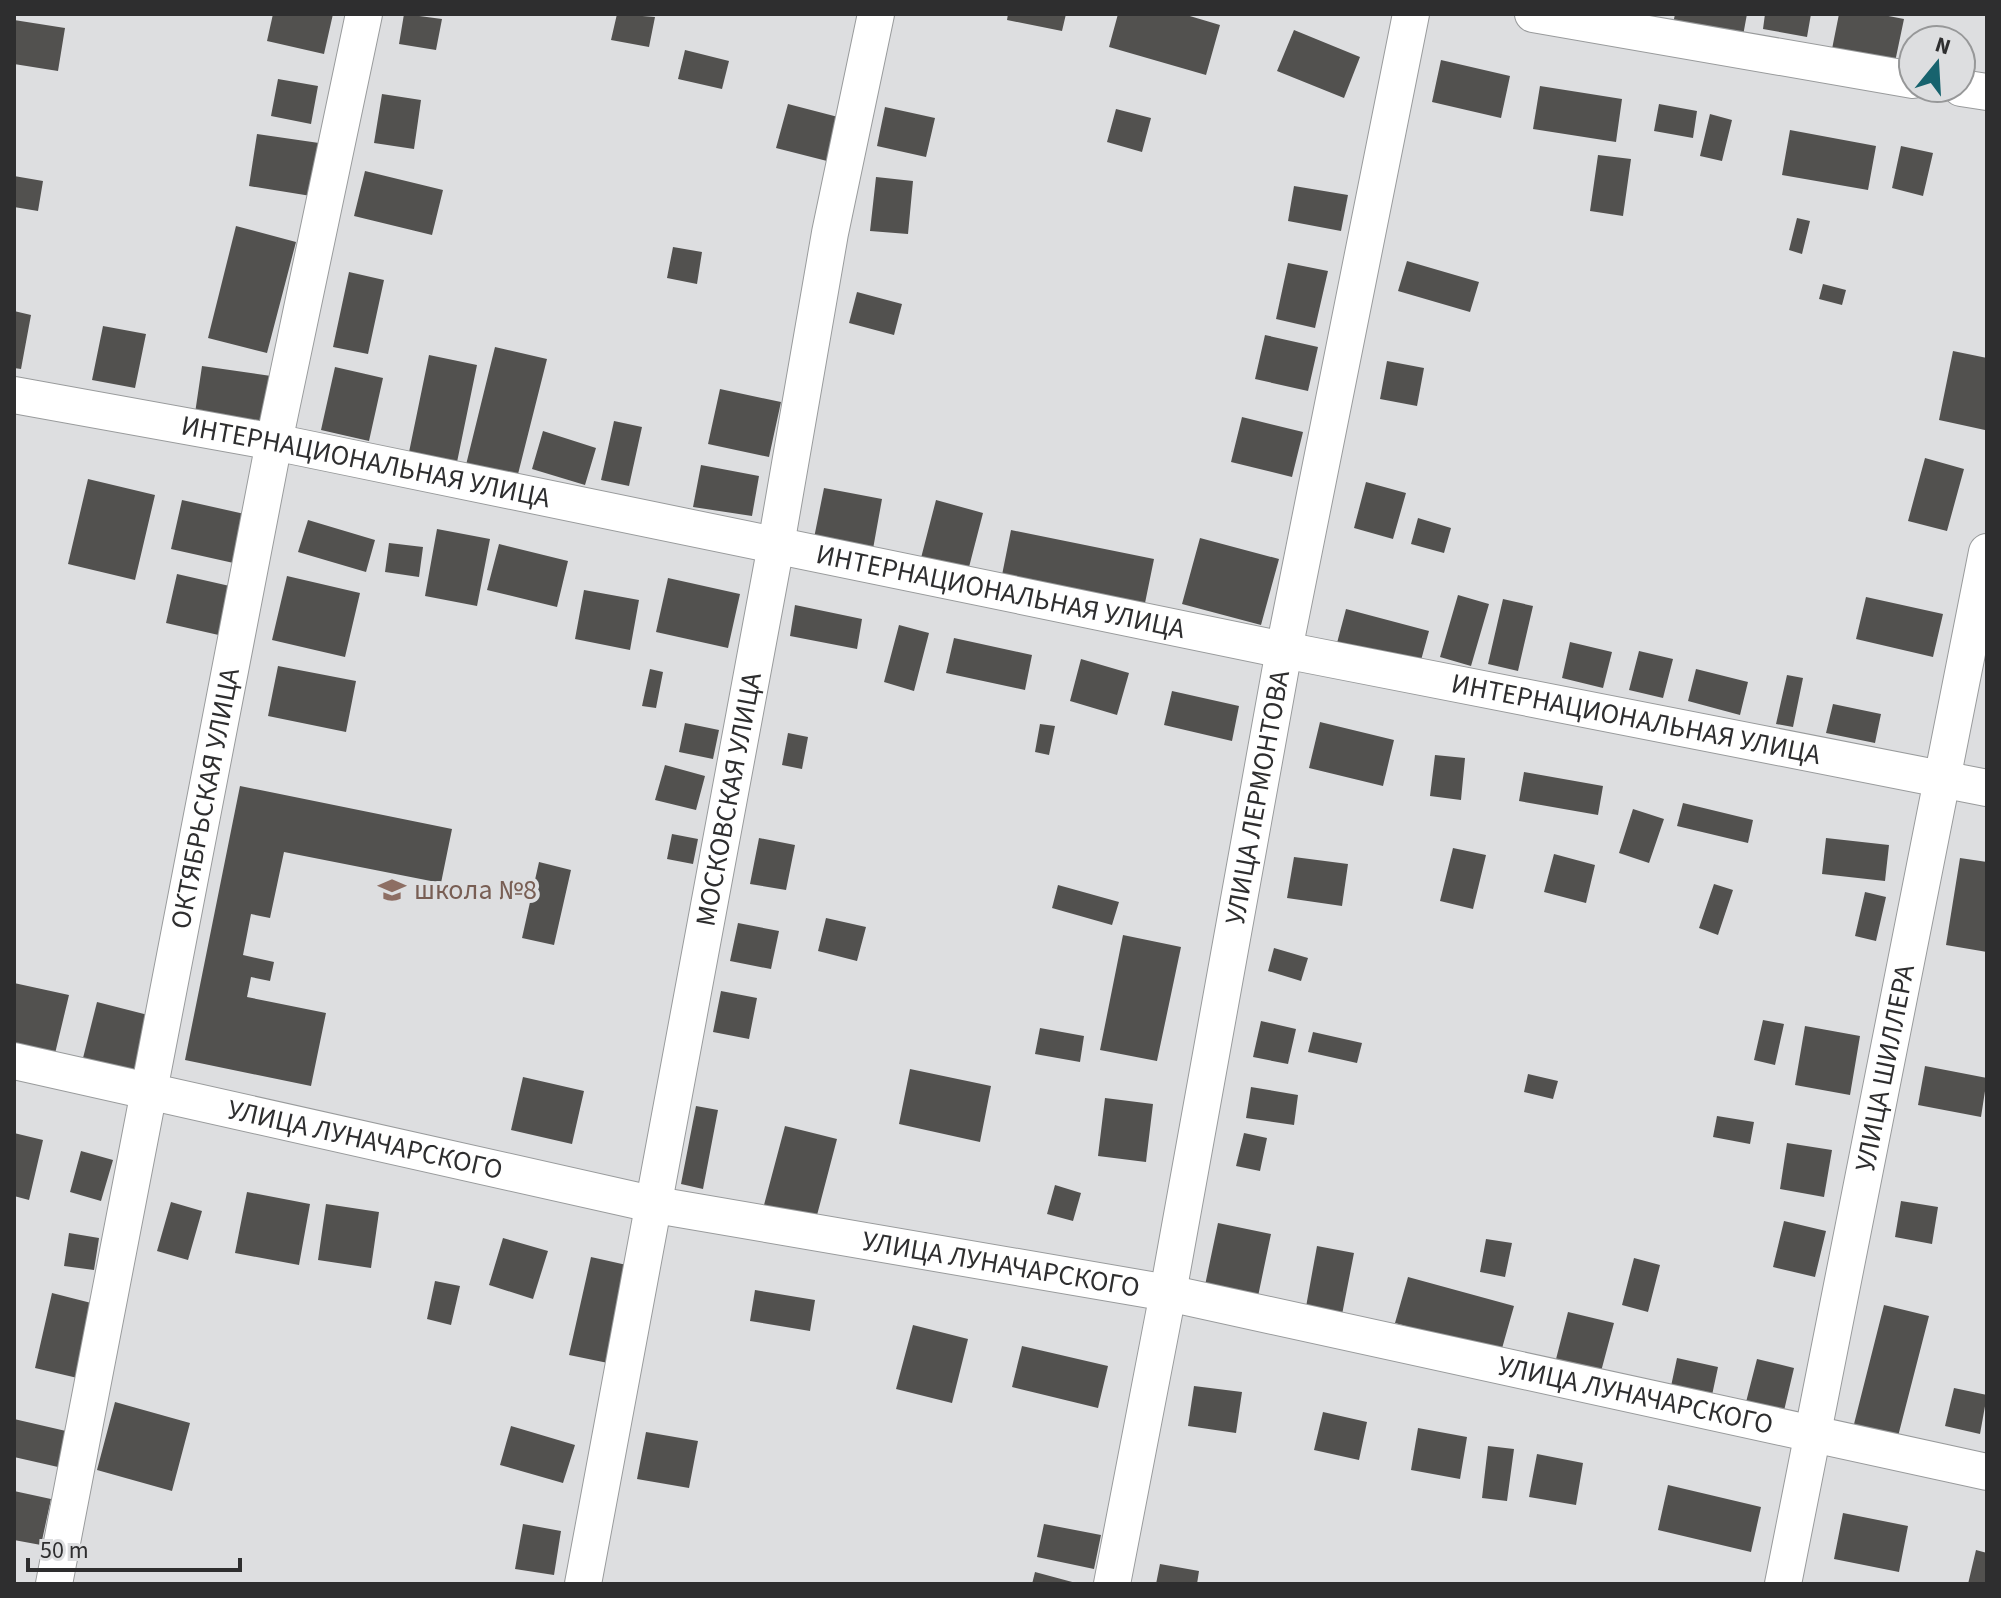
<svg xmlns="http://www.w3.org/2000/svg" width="2001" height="1598" font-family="'Source Sans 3',sans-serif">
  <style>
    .building { fill: #52514f }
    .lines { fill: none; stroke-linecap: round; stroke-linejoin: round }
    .minor-casing { stroke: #999b9c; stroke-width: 38 }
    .minor { stroke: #fff; stroke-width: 36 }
    .labels { text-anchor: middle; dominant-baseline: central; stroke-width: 8; stroke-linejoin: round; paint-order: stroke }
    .street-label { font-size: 28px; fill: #2e2e2f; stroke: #dddee0 }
    .education-label { font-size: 28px; fill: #785e54; stroke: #dddee0; text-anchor: start }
  </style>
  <rect width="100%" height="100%" fill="#dddee0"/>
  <!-- building -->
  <path class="building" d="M273,14H333L324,54L267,41Z
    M404,14L442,19L436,50L399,44Z
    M617,14L655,17L649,47L611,40Z
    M1008,14H1066L1062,31L1007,20Z
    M1118,14H1183L1220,25L1206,75L1109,47Z
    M1675,14H1747L1742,41L1672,29Z
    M1765,14H1811L1807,37L1763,29Z
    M1839,14H1878L1904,19L1895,62L1832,49Z
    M14,20L65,28L58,71L14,64Z
    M1294,30L1360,57L1344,98L1277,71Z
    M685,50L729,61L722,89L678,79Z
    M1441,60L1510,76L1501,118L1432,102Z
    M278,79L318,86L311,124L271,116Z
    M1540,86L1622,99L1616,142L1533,129Z
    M382,94L421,100L414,149L374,143Z
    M788,104L838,117L827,161L776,148Z
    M1659,104L1697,111L1693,138L1654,131Z
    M885,107L935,118L926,157L877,146Z
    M1116,109L1151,118L1142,152L1107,142Z
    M1710,114L1732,120L1722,161L1700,156Z
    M1790,130L1876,146L1868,190L1782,175Z
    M257,134L319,143L311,196L249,186Z
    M1901,146L1933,153L1923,196L1892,188Z
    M1598,155L1631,159L1623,216L1590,211Z
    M365,171L443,190L432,235L354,216Z
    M14,176L43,181L38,211L14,207Z
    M876,177L913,181L908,234L870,231Z
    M1294,186L1348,195L1341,231L1288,221Z
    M1797,218L1810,221L1802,254L1789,250Z
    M236,226L296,242L267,353L208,338Z
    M673,247L702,252L697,284L667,278Z
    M1407,261L1479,282L1470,312L1398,291Z
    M1288,263L1328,271L1315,328L1276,319Z
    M349,272L384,280L368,354L333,347Z
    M1823,284L1846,290L1842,305L1819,299Z
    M857,292L902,304L894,335L849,323Z
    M14,311L31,315L21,369L14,368Z
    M103,326L146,334L135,388L92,380Z
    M1265,335L1318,347L1308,391L1255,379Z
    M495,347L547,359L516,482L465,469Z
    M1953,351L1987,358L1985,430L1939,420Z
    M429,355L477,365L456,467L408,457Z
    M1387,361L1424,368L1417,406L1380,399Z
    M202,366L271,376L262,431L194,420Z
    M335,367L383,378L369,441L321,430Z
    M720,389L781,402L769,457L708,444Z
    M1242,417L1303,432L1292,477L1231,462Z
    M614,421L642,427L629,486L601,480Z
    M543,431L596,448L585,485L532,469Z
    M1925,458L1964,469L1947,531L1908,521Z
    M701,465L759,476L752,516L693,507Z
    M88,479L155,495L135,580L68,564Z
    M1366,482L1406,493L1393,539L1354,528Z
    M824,488L882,499L873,549L814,538Z
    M182,500L249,515L238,564L171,549Z
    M936,500L983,513L968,571L921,558Z
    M1418,518L1451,528L1444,553L1411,544Z
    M308,520L375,540L366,572L298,552Z
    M437,529L490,539L477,606L425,596Z
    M1011,530L1154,559L1144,608L1001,580Z
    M1200,538L1279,559L1261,625L1182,604Z
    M389,543L423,547L419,577L385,572Z
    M499,544L568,561L557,607L487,590Z
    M177,574L234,587L223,636L166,623Z
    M287,576L360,593L345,657L272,640Z
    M668,578L740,594L728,648L656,632Z
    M584,590L639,600L630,650L575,639Z
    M1458,595L1489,604L1471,666L1440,657Z
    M1866,597L1943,614L1933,657L1856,639Z
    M1503,599L1533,606L1518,671L1488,664Z
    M795,605L862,619L857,649L790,636Z
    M1346,609L1429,631L1420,664L1337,643Z
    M899,625L929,633L914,691L884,682Z
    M954,638L1032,655L1025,690L946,673Z
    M1570,642L1612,652L1603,688L1562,678Z
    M1639,651L1673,659L1663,698L1629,690Z
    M1081,659L1129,673L1117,715L1070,701Z
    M278,666L356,681L346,732L268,716Z
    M650,669L663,672L656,708L642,706Z
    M1696,669L1748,682L1740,715L1688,701Z
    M1787,675L1803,678L1793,727L1776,724Z
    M1172,691L1239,706L1232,741L1164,725Z
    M1833,704L1881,714L1875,743L1826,733Z
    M1320,722L1394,740L1383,786L1309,768Z
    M685,723L719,730L713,759L679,752Z
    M1040,724L1055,726L1049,755L1035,752Z
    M788,733L808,737L802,769L782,765Z
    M1435,755L1465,758L1461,800L1430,796Z
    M665,765L705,776L696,810L655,800Z
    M1524,772L1603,786L1598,815L1519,801Z
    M240,786L452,829L441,883L284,852L270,918L251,914L243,955L274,962L270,981L251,977L247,997L326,1013L311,1086L185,1060Z
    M1683,803L1753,820L1748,843L1677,826Z
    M1633,809L1664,819L1649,863L1619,853Z
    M672,834L698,839L693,864L667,859Z
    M759,838L795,845L786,890L750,884Z
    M1826,838L1889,845L1885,881L1822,874Z
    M1453,848L1486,855L1473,909L1440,901Z
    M1554,854L1595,865L1586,903L1544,892Z
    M1294,857L1348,864L1342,906L1287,898Z
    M1960,858L1987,862V952L1946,945Z
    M539,862L571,870L554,945L522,938Z
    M1714,884L1733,890L1718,935L1699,928Z
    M1058,885L1119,902L1112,925L1052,908Z
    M1865,892L1886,897L1876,941L1855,936Z
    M826,918L866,927L857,961L818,951Z
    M738,923L779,931L771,969L730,961Z
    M1123,935L1181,947L1157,1061L1100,1050Z
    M1274,948L1308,958L1301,981L1268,971Z
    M14,983L69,995L53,1062L14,1053Z
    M721,991L757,998L749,1039L713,1032Z
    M97,1002L148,1015L133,1074L82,1062Z
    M1763,1020L1784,1024L1775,1065L1754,1060Z
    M1261,1021L1296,1029L1288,1064L1253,1057Z
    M1805,1026L1860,1036L1850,1095L1795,1085Z
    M1040,1028L1084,1036L1080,1062L1035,1054Z
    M1313,1032L1362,1043L1357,1063L1308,1052Z
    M1925,1066L1987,1078L1981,1117L1918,1105Z
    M910,1069L991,1086L980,1142L899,1124Z
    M1528,1074L1558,1081L1553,1099L1524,1092Z
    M523,1077L584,1091L572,1144L511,1130Z
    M1251,1087L1298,1095L1294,1125L1246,1118Z
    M1105,1098L1153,1104L1146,1162L1098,1156Z
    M696,1106L718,1110L703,1189L681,1184Z
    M1717,1116L1754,1122L1750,1144L1713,1137Z
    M785,1126L837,1139L816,1219L764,1205Z
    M14,1133L43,1140L29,1200L14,1196Z
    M1244,1133L1267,1138L1260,1171L1236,1166Z
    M1787,1143L1832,1150L1824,1197L1780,1189Z
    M81,1151L113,1160L101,1201L70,1192Z
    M1055,1185L1081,1193L1073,1221L1047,1214Z
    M247,1192L310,1204L299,1265L235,1253Z
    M1901,1201L1938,1207L1932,1244L1895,1237Z
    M171,1202L202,1211L188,1260L157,1251Z
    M326,1204L379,1212L371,1268L318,1260Z
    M1784,1221L1826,1231L1815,1277L1773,1267Z
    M1218,1223L1271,1234L1256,1306L1203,1295Z
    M69,1233L99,1238L94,1270L64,1266Z
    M503,1238L548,1251L533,1299L489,1285Z
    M1486,1239L1512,1243L1505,1277L1480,1272Z
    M1317,1246L1354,1253L1340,1325L1304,1318Z
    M591,1257L631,1266L608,1363L569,1355Z
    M1634,1258L1660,1265L1648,1312L1622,1305Z
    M1408,1277L1514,1306L1501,1352L1395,1323Z
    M435,1281L460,1286L451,1325L427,1319Z
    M755,1290L815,1300L810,1331L750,1321Z
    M52,1293L103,1306L86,1380L35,1368Z
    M1884,1305L1929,1316L1895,1448L1851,1436Z
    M1568,1312L1614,1323L1599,1379L1554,1367Z
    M913,1325L968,1339L952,1403L896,1389Z
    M1022,1346L1108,1366L1098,1408L1012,1387Z
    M1677,1358L1718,1367L1711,1400L1670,1391Z
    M1757,1359L1794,1368L1783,1415L1745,1406Z
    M1194,1386L1242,1392L1236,1433L1188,1426Z
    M1954,1388L1987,1395L1980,1434L1945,1426Z
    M115,1402L190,1423L172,1491L97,1470Z
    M1323,1412L1367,1422L1359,1460L1314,1450Z
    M14,1419L66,1431L58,1467L14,1457Z
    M511,1426L575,1445L563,1483L500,1465Z
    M1418,1428L1467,1437L1460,1479L1411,1470Z
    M646,1432L698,1441L689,1488L637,1479Z
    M1488,1446L1514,1449L1507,1501L1482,1498Z
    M1537,1454L1583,1463L1576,1505L1529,1497Z
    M1668,1485L1761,1507L1751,1552L1658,1530Z
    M14,1491L51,1499L41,1545L14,1540Z
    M1843,1513L1908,1526L1899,1572L1834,1559Z
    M523,1524L561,1531L554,1575L515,1569Z
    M1044,1524L1101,1535L1094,1569L1037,1557Z
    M1976,1550L1987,1553V1584H1968Z
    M1160,1564L1199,1571L1197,1584H1156Z
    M1035,1572L1076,1583V1584H1032Z"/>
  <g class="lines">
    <!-- minor casing -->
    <g class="minor-casing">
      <g id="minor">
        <path d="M1533,14L1913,80"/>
        <path d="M1961,88L1987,92"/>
        <path id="s1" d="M14,395L274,442L1284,650L1987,788"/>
        <path id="s2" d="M14,1061L656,1205L1168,1293L1987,1472"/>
        <path id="s3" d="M54,1584L274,442L364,14"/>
        <path id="s4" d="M583,1584L776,545L830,233L876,14"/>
        <path id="s5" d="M1112,1584L1168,1293L1284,650L1411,14"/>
        <path id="s6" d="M1783,1584L1987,552"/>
      </g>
    </g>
    <!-- minor -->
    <use href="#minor" class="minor"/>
  </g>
  <!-- icons -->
  <defs>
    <g id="school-bare" transform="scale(2.16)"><path d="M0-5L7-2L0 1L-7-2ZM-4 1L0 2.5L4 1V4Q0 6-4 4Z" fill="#8d6e63" stroke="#dddee0" stroke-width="2.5" paint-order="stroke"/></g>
  </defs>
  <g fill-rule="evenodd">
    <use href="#school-bare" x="392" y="890"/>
  </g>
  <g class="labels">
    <!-- street labels -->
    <g class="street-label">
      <text stroke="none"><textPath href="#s1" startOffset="358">ИНТЕРНАЦИОНАЛЬНАЯ УЛИЦА</textPath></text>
      <text stroke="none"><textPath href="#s1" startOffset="1006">ИНТЕРНАЦИОНАЛЬНАЯ УЛИЦА</textPath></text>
      <text stroke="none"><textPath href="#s1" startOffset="1654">ИНТЕРНАЦИОНАЛЬНАЯ УЛИЦА</textPath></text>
      <text stroke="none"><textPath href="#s3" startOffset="800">ОКТЯБРЬСКАЯ УЛИЦА</textPath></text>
      <text stroke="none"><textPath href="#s5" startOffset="800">УЛИЦА ЛЕРМОНТОВА</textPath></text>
      <text stroke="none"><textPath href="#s4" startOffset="798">МОСКОВСКАЯ УЛИЦА</textPath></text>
      <text stroke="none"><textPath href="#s6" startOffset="526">УЛИЦА ШИЛЛЕРА</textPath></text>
      <text stroke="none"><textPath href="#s2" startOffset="360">УЛИЦА ЛУНАЧАРСКОГО</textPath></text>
      <text stroke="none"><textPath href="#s2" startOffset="1008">УЛИЦА ЛУНАЧАРСКОГО</textPath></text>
      <text stroke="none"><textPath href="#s2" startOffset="1656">УЛИЦА ЛУНАЧАРСКОГО</textPath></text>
    </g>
    <!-- education labels -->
    <g class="education-label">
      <text x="414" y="890">школа №8</text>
    </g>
  </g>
  <!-- border -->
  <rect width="2001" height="1598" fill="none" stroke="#2e2e2f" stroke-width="32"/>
  <!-- north arrow -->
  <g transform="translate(1937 64) rotate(18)"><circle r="38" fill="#dddee0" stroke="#979899" stroke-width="2"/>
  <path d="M0-6L14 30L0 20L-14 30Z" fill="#17636e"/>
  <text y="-12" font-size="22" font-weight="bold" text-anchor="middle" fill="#2e2e2f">N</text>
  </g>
  <!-- scale -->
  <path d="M28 1558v12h212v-12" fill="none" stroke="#2e2e2f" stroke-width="4"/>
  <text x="40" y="1558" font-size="24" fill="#2e2e2f" stroke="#dddee0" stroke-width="6" paint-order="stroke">50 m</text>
</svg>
